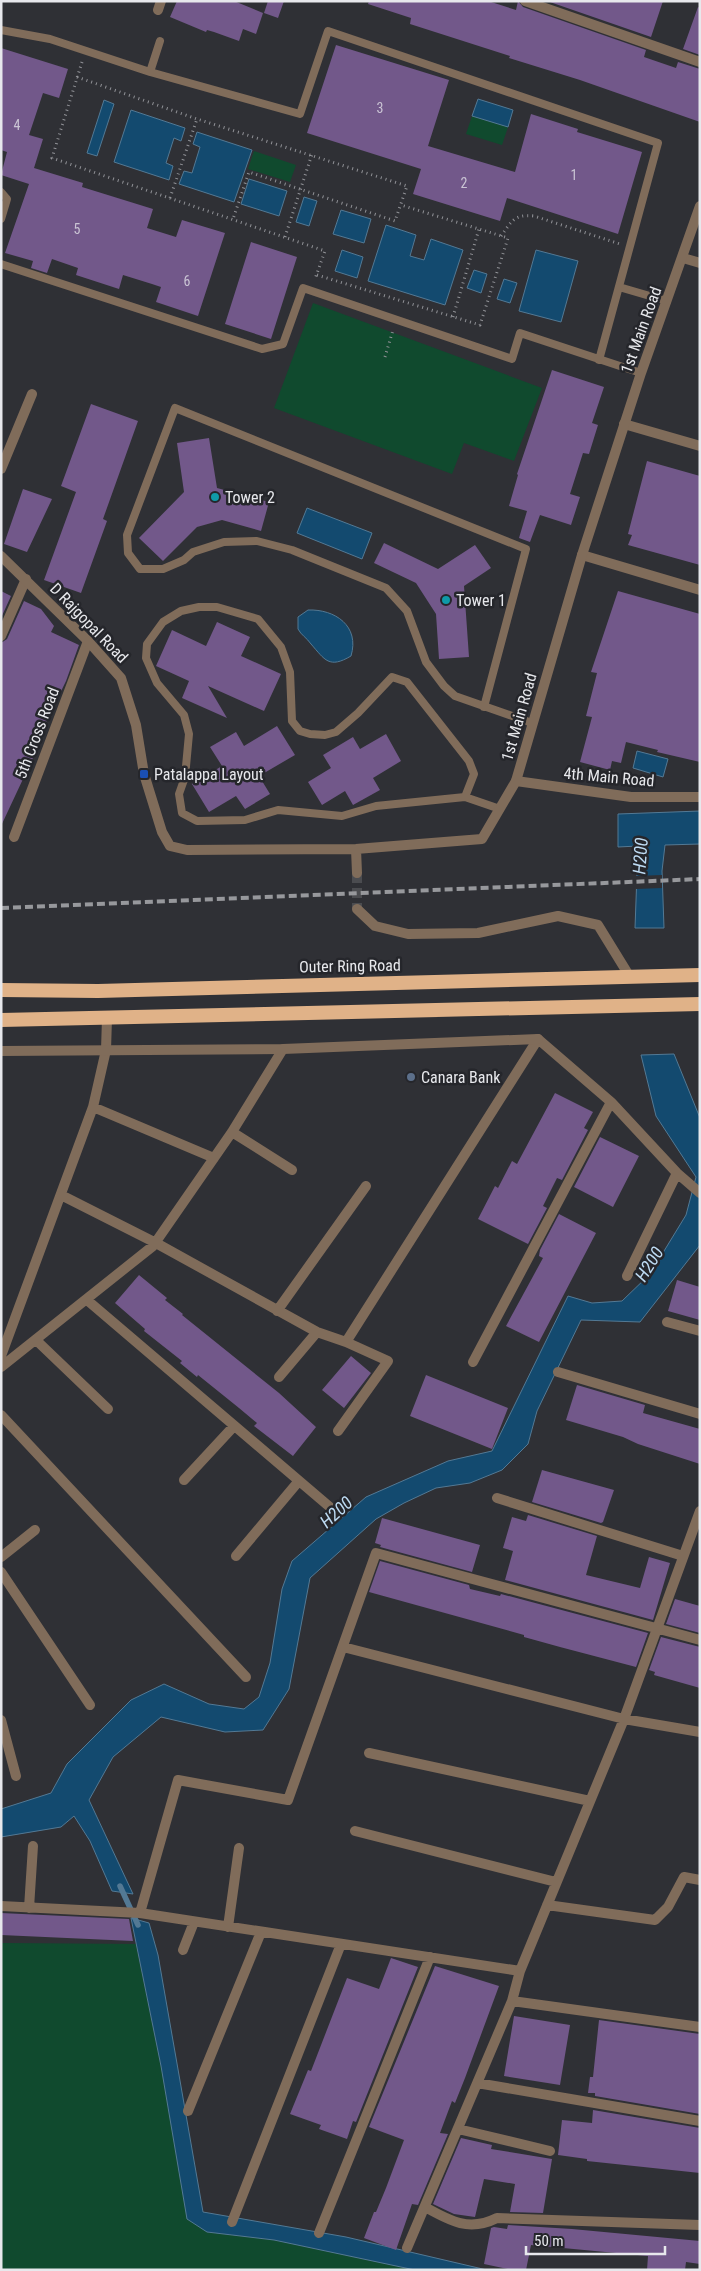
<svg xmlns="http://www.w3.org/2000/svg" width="701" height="2271" font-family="'Roboto Condensed',sans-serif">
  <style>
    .green { fill: #104a2e }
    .water { fill: #134a6f; stroke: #537994 }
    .pier { fill: #2f3035 }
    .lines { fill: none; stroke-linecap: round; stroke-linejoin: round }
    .stream { stroke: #537994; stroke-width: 5.5 }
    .building { fill: #72588a }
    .tertiary-tunnel { stroke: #4b4c50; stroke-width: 10; stroke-dasharray: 10 5; stroke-linecap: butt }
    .path { stroke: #919297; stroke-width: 3; stroke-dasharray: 1 4; stroke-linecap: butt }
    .service { stroke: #806c5a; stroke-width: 8 }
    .minor { stroke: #806c5a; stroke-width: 10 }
    .tertiary { stroke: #806c5a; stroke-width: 10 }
    .trunk { stroke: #e0b288; stroke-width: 14 }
    .rail { stroke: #97989c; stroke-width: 4; stroke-dasharray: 8 4; stroke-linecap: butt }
    .culture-dot { fill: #0f9aa8; stroke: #25262b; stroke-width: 2 }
    .transit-dot { fill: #1a4fb4; stroke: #25262b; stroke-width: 2 }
    .service-dot { fill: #5c6f8a; stroke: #25262b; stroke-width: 2 }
    .labels { text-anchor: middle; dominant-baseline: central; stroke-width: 5; stroke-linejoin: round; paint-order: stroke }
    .number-label { font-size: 14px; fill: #cac4d4 }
    .street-label { font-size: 16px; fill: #e7e8ec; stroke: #25262b }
    .poi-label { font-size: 16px; fill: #e7e8ec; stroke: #25262b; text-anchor: start }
    .water-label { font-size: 18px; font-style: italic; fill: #bddaf2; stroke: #25262b }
  </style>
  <rect width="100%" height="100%" fill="#2f3035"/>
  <!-- green -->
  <path class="green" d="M472,116L508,127L502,145L466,134Z
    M254,151L296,165L290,182L248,169Z
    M313,303L542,388L514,461L464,443L452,474L274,408Z
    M1,1943L136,1944L161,2066L207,2232L274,2240L415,2270H1Z"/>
  <!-- water -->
  <path class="water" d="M478,99L513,110L508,127L472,116Z
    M104,100L114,104L97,156L87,153Z
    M131,110L185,128L181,141L174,138L166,163L173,166L169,180L114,162Z
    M197,132L252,150L234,202L179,184L184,171L192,173L200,147L193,144Z
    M249,179L287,191L279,216L241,204Z
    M304,197L317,201L309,226L296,222Z
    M341,210L371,219L364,243L333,234Z
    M386,225L416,235L410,256L424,260L431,239L463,250L445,305L368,281Z
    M342,250L363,257L357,278L335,271Z
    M536,250L578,261L561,322L519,311Z
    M474,270L487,274L481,293L467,288Z
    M504,279L517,283L510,303L497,299Z
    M307,508L372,533L362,559L297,533Z
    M308,610C335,609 360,626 351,656C329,669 325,660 311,644C307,638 301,635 298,629V617Z
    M637,751L668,759L663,777L633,768Z
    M700,811V844L665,845L662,871L664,928H635L638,846L618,847V814Z
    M674,1054L700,1118V1245L640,1322L581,1320L537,1411L528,1444L502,1470L470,1483L436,1488L404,1503L376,1519L310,1578L289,1689L263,1730L225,1732L161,1717L113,1757L89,1800L133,1894L112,1891L90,1841L74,1816L61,1827L1,1837V1809L51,1793L67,1764L131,1700L164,1684L209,1704L244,1709L259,1697L270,1663L282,1589L292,1561L366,1497L448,1461L492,1451L568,1296L592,1303L622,1301L650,1274L686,1215L696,1177L656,1116L641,1055Z
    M131,1918L149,1923L158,1955L203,2212L346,2237L487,2270H415L274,2240L207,2232L187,2219L161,2066Z"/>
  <!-- pier -->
  <path class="pier" d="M662,875V888L636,889V876Z"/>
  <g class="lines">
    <!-- stream -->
    <path class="stream" d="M120,1886L138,1925"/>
  </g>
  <!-- building -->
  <path class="building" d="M177,1H234L263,13L256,34L243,29L239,41L214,32L207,30L206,32L170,17Z
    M268,1H284L278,18L264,13Z
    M369,1H488L516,10L518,1L523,7L646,50L644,57L676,68L678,62L700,69V122L580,80L509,58L510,56L410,24L411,18L368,4Z
    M547,1H663L651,37Z
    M698,7L700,8V55L683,49Z
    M336,45L449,80L428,146L515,172L531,114L578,129L577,132L642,152L618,234L507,198L500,221L413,194L421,169L307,133Z
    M1,48L68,69L59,98L43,93L29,135L43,139L34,168L83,183L82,187L153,209L147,228L176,237L182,220L225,233L198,316L156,302L161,287L152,284L123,275L119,289L76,275L78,268L52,259L47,273L31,268L33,261L5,253L29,184L1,175L7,152L1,150Z
    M251,242L297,257L271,339L225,324Z
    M552,370L604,387L592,423L598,425L589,454L583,453L570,494L580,497L571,525L540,515L530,542L519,538L527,511L509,506L518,475L517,474Z
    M91,404L138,421L103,519L107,521L81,593L44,580L76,492L61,486Z
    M209,438L217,488L269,502L261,531L222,520L197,527L163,561L139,538L184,492L177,443Z
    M647,461L700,476V565L628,545L632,535L628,534Z
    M23,489L52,499L27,552L4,544Z
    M384,543L438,569L475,545L491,568L464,586L469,657L439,659L436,614L416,583L374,563Z
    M1,591L11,596L1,618Z
    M618,591L700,614V762L657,752L658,750L626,742L621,763L612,761L610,770L580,762L592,717L586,716L597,673L591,672Z
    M24,601L41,609L54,626L51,632L79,645L66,681L35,745L38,747L1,826V643L7,639Z
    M217,622L250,637L241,656L281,674L264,711L208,686L227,718L182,698L189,681L156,666L172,630L206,646Z
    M277,726L295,755L259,776L270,794L245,809L236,796L209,812L192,784L222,766L210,747L236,732L244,746Z
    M386,734L401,761L373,778L380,790L353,805L345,791L322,805L308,782L331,768L323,755L353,737L360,749Z
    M555,1093L593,1112L584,1128L588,1130L562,1180L557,1178L543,1206L547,1208L528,1244L478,1219L495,1186L498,1188L512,1161L517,1164Z
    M600,1137L639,1156L613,1207L574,1187Z
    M559,1214L596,1233L539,1342L506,1326L543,1258L539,1256L540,1250Z
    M139,1275L167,1298L165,1300L183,1314L182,1315L279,1393L316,1427L293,1456L254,1426L257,1423L239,1408L198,1375L197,1377L180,1363L182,1361L144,1331L145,1329L115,1303Z
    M677,1280L700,1287V1320L668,1311Z
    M351,1356L371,1373L344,1408L322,1390Z
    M426,1375L508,1408L492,1449L410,1416Z
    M577,1385L645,1405L643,1413L700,1429V1464L638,1444L623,1437L566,1420Z
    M542,1470L614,1490L603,1522L601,1523L532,1502Z
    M528,1515L597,1536L586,1575L640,1588L649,1557L670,1563L653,1620L505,1580L513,1551L503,1548L512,1517L526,1521Z
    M382,1518L480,1545L472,1572L380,1547L381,1545L375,1543Z
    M380,1561L469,1585L470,1589L500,1596L501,1594L648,1633L636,1667L560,1647L524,1637V1635L369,1592Z
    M675,1599L700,1606V1633L666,1624Z
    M661,1637L700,1647V1688L654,1675L655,1672L649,1670Z
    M1,1913L129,1919L133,1941L1,1935Z
    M391,1958L418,1967L356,2122L353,2121L347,2139L319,2129L321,2125L290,2114L308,2070L311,2071L347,1978L379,1989Z
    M435,1966L499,1986L465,2078L455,2103L452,2101L440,2133L448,2134L418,2205L412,2204L396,2250L364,2238L374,2212H376L386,2188L404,2140L369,2127Z
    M514,2016L570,2025L560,2085L504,2076Z
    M599,2020L700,2034V2114L595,2096V2093H588L590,2077H593Z
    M593,2110L700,2128V2173L587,2161V2159L558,2155L562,2120L592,2123Z
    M461,2138L492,2145L491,2149L552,2159L543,2213L510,2212L515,2184L484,2179L475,2217L454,2214L433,2204Z
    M508,2225L572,2229L700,2241V2264L686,2262L685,2270H647L648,2256L531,2245L526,2270H512L484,2264L491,2228L494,2227L507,2229Z"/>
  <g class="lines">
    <!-- tertiary-tunnel -->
    <path class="tertiary-tunnel" d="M357,873V909"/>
    <!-- path -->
    <path class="path" d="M82,62L52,158L325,251L315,279
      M77,77L197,119L407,186L395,221L249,172L233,219
      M170,198L197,119
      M501,236C512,221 514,214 534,216L620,244
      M285,237L312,154
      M317,275L480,325L508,238L401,205
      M453,317L479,229
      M385,357L393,330"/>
    <!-- service -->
    <path class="service" d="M1,30L50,39L150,72L300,114L328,31L658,143L599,360
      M150,72L160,41
      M1,192L7,199L1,219
      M1,264L262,349L283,344L303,288L512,359L520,333L641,373
      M619,287L667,301
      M484,707L526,549L175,408L127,535L128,553L140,569H163L184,560L193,552L224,542L257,541L292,550L386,588L407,611L426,662L444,686L455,696L532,723
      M465,797L474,774L469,761L407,682L392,677L358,713L336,732L325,735L310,734L300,731L292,721L290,672L281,647L258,619L217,607H199L181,611L163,622L147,644L146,658L157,683L184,715L189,734L185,777L179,794L182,813L197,821L245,820L278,810L342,816L376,806L465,797L500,809"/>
    <!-- minor -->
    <path class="minor" d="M525,1L700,62
      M158,10L161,1
      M683,258L700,263
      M624,424L700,446
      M1,469L32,394
      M582,555L700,590
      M1,636L26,579
      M516,781L631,797H700
      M14,837L88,641
      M93,1107L214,1158
      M232,1132L292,1170
      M61,1195L156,1243L317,1332L346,1342L388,1361L338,1431
      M627,1276L677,1173
      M87,1300L338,1514
      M277,1311L366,1186
      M667,1322L700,1331
      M36,1340L108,1409
      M346,1342L538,1039L611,1102L677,1173L700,1193
      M1,1356L93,1107L106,1050L107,1018
      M473,1362L611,1102
      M1,1367L153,1246L232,1132L283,1049
      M558,1372L700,1414
      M279,1377L317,1332
      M1,1415L246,1677
      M184,1480L234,1426
      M497,1498L683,1556
      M236,1556L298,1482
      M1,1557L35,1530
      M1,1572L90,1705
      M343,1647L624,1719L700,1732
      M1,1720L16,1776
      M369,1753L590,1801
      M355,1831L556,1882
      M547,1905L655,1920L668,1907L684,1877L700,1880
      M1,1906L140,1913L520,1971
      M29,1908L33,1846
      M140,1913L178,1780L288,1800L376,1553L700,1640
      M228,1927L239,1848
      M183,1950L194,1922
      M512,2001L700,2027
      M477,2083L700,2121
      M188,2111L261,1932
      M458,2129L550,2151
      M425,2207C450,2221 469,2232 497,2218L700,2225
      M232,2222L341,1944
      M319,2233L430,1957
      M407,2248L512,2001L520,1971L624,1719L700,1511"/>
    <!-- tertiary -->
    <path class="tertiary" d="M1,556L88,641L121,678L136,725L144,774L162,832L170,846L187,850L356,849L482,839L516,781L582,555L641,373L700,206
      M356,849L357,873
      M357,909L375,926L408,934L478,933L558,916L598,925L630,977
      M1,1051L283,1049L538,1039"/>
    <!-- trunk -->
    <path class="trunk" d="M1,990L98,991L700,975
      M1,1020L700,1004"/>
    <!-- rail -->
    <path class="rail" d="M1,908L700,879"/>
  </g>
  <!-- markers -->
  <g class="culture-dot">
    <circle cx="215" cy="497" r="5"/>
    <circle cx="446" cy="600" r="5"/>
  </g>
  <rect class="transit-dot" x="139" y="769" width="10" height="10" rx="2.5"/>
  <circle class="service-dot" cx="411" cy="1077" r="5"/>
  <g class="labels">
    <!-- number labels -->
    <g class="number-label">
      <text x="380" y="108">3</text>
      <text x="17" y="125">4</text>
      <text x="574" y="175">1</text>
      <text x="464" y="183">2</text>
      <text x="77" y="229">5</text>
      <text x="187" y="281">6</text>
    </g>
    <!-- street labels -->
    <g class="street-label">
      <text transform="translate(641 330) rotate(-70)">1st Main Road</text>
      <text transform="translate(89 623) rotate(46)">D Rajgopal Road</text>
      <text transform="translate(519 717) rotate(-74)">1st Main Road</text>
      <text transform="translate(37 733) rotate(-69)">5th Cross Road</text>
      <text transform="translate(609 777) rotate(5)">4th Main Road</text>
      <text transform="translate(350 966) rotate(-1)">Outer Ring Road</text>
    </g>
    <!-- poi labels -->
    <g class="poi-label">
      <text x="225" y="497">Tower 2</text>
      <text x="456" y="600">Tower 1</text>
      <text x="154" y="774">Patalappa Layout</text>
      <text x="421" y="1077">Canara Bank</text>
    </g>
    <!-- water labels -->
    <g class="water-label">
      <text transform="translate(640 856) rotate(-86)">H200</text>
      <text transform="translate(649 1264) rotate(-58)">H200</text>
      <text transform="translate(336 1512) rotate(-42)">H200</text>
    </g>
  </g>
  <!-- border -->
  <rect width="701" height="2271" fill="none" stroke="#e7e8ec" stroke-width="5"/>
  <!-- scale -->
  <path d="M526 2246v8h139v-8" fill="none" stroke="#e7e8ec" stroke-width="2.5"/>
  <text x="534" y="2246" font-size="15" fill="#e7e8ec" stroke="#25262b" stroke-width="4" paint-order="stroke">50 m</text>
</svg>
